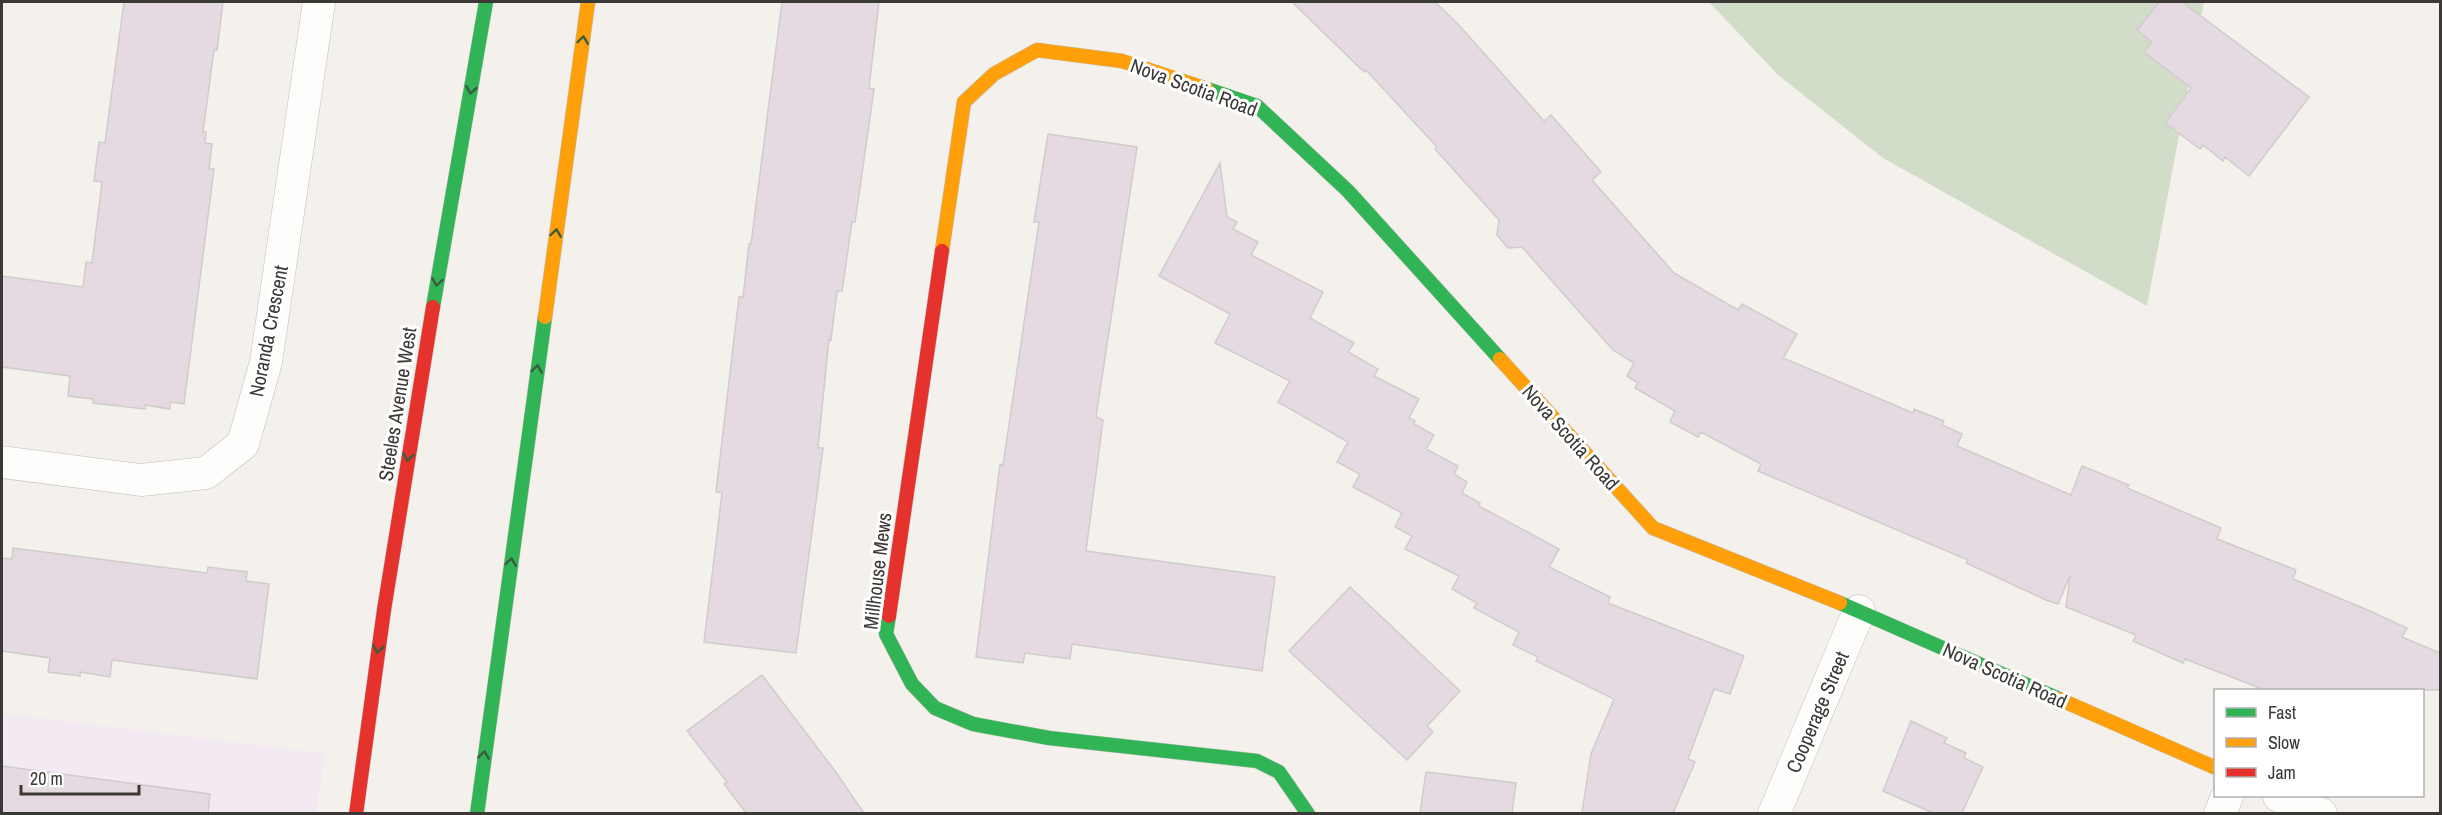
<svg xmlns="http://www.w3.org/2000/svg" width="2442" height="815" font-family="'Archivo Narrow',sans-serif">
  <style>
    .commercial { fill: #f2e9f2 }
    .green { fill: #d2ddc9 }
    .building { fill: #e5dae1; stroke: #cfcccc; stroke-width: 1.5 }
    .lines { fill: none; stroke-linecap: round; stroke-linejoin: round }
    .street-casing { stroke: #c1bfbc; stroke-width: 33 }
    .fast-casing { stroke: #c1bfbc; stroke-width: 15 }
    .slow-casing { stroke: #c1bfbc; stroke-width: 15 }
    .jam-casing { stroke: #c1bfbc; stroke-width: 15 }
    .street { stroke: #fdfdfc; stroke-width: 32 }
    .fast { stroke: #30b455; stroke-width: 14 }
    .slow { stroke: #ff9f0a; stroke-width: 14 }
    .jam { stroke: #e5322d; stroke-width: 14 }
    .oneway { stroke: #385e3f }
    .labels { text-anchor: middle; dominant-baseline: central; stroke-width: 6; stroke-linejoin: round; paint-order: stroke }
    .street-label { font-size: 20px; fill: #3b3935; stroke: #fff }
  </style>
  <rect width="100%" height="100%" fill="#f4f0ec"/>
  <!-- commercial -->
  <path class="commercial" d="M2,713L325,754L316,813L2,814Z"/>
  <!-- green -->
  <path class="green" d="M1709,2H2204L2147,306L1883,158L1778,75Z"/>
  <!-- building -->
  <path class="building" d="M124,2H223L217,50H214L203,132H206L205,143L212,144L209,169H214L184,404L170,402V409L145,405V409L93,403V399L68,396L70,376L2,367V276L83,287L86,262L92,263L102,182L94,181L99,142L105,143Z
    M782,2H879L869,88L874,89L860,188L855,222H852L842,291H837L831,340L829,339L818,448H823L796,653L704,642L722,493L716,492L731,365L739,297H743L749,244H751Z
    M1292,2H1435L1458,24L1544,121L1551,115L1601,172L1592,180L1674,273L1738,310L1742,304L1797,334L1783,358L1913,413L1914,409L1944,421L1942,425L1962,434L1957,446L2071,495L2082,466L2129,485L2127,488L2221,528L2217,539L2296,570L2293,579L2363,608L2407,628L2402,637L2440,653V690H2265L2185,659L2183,663L2133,641L2136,635L2066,607L2070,576L2058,604L2046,600L1966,563L1968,560L1758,471L1761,464L1701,432L1698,437L1670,422L1675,411L1635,388L1638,383L1627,376L1634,363L1613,350L1522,247L1508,248L1497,235L1499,220L1435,149L1437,147L1366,70L1364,72Z
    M2159,2H2182L2309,97L2249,176L2225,157L2223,161L2203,145L2200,149L2165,123L2191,88L2144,52L2152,42L2137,30Z
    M1048,134L1137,147L1096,417L1103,420L1086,551L1275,577L1262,671L1072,644L1070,659L1025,653L1023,663L976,657L1000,464L1003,465L1039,222H1034Z
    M1220,163L1227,217L1237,222L1233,229L1258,242L1251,255L1323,292L1310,318L1354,343L1348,352L1378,369L1374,376L1419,399L1409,418L1415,421L1414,424L1434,435L1426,449L1458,466L1454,474L1467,482L1462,493L1480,503L1479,506L1559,549L1549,567L1610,597L1608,603L1744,656L1730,694L1714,689L1688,759L1695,762L1673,813H1582L1591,754L1614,699L1536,661L1538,657L1513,645L1519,632L1474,608L1477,603L1452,589L1459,576L1405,549L1412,536L1395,527L1402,513L1353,487L1360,474L1337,462L1348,442L1278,402L1290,381L1215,343L1230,314L1159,276Z
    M13,548L207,573L208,567L247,572L246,581L269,584L257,679L112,660L110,677L80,672V676L48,672L50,658L2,651V558L12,559Z
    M1350,587L1460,691L1427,726L1433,732L1407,760L1289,651Z
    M762,675L835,771L864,813H746L724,784L727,782L687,731Z
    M1911,721L1947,738L1944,743L1966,753L1964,758L1983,767L1962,813H1933L1883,791Z
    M2,766L210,794L208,813H2Z
    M1426,772L1516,783L1512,813H1420Z"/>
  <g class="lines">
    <!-- street casing -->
    <g class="street-casing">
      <path id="street" d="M2,462L141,480L206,473L243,444L266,362L319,2
        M2279,796L2321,814
        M1774,814L1859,611
        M2220,814L2227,796"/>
    </g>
    <!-- fast casing -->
    <g class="fast-casing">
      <path id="fast" d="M1207,89L1257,106L1348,191L1500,359
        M433,307L486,2
        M1840,603L2059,699
        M889,616L886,634L912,684L935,708L973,724L1049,738L1257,761L1279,772L1308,814
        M477,814L545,317"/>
    </g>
    <!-- slow casing -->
    <g class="slow-casing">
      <path id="slow" d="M942,251L964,102L994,74L1037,50L1122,61L1207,89
        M545,317L588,2
        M1500,359L1653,528L1840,603
        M2059,699L2216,768"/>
    </g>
    <!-- jam casing -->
    <g class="jam-casing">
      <path id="jam" d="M889,616L942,251
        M356,814L384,610L433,307"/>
    </g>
    <!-- street -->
    <use href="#street" class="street"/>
    <!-- fast -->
    <use href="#fast" class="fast"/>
    <!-- slow -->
    <use href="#slow" class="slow"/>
    <!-- jam -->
    <use href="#jam" class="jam"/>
  </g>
  <!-- one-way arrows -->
  <defs><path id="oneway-chevron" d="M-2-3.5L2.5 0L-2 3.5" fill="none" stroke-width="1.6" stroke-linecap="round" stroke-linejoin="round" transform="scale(1.5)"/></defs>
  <g class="oneway">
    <use href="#oneway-chevron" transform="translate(583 40) rotate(-82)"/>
    <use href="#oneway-chevron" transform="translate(471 90) rotate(100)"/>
    <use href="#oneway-chevron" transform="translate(556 233) rotate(-82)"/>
    <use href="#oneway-chevron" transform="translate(437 282) rotate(100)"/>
    <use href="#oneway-chevron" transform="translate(537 369) rotate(-82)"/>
    <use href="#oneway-chevron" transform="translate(408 457) rotate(99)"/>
    <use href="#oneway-chevron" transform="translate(511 562) rotate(-82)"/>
    <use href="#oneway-chevron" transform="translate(378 649) rotate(99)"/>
    <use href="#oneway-chevron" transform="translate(484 755) rotate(-83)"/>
  </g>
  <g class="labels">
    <!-- street labels -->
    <g class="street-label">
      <text transform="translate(1194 87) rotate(20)">Nova Scotia Road</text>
      <text transform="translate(268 331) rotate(-79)">Noranda Crescent</text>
      <text transform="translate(397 404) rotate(-81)">Steeles Avenue West</text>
      <text transform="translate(1571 437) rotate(48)">Nova Scotia Road</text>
      <text transform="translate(877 571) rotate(-83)">Millhouse Mews</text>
      <text transform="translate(2005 675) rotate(24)">Nova Scotia Road</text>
      <text transform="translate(1817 712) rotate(-67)">Cooperage Street</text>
    </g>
  </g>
  <!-- border -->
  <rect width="2442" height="815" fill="none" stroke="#3b3935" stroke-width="6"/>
  <!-- legend -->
  <rect x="2214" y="689" width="210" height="108" fill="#ffffff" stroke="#b1b0ae" stroke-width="1.5"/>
  <rect x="2226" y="708" width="30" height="9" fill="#30b455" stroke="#b1b0ae" stroke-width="1.5"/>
  <text x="2268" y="719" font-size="18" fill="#3b3935">Fast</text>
  <rect x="2226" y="738" width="30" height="9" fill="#ff9f0a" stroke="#b1b0ae" stroke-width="1.5"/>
  <text x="2268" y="749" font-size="18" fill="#3b3935">Slow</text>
  <rect x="2226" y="768" width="30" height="9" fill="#e5322d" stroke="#b1b0ae" stroke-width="1.5"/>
  <text x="2268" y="779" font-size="18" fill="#3b3935">Jam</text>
  <!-- scale -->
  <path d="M21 785v9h118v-9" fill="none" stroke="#3b3935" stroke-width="3"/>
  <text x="30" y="785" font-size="18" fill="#3b3935" stroke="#ffffff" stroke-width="4.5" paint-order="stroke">20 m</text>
</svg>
